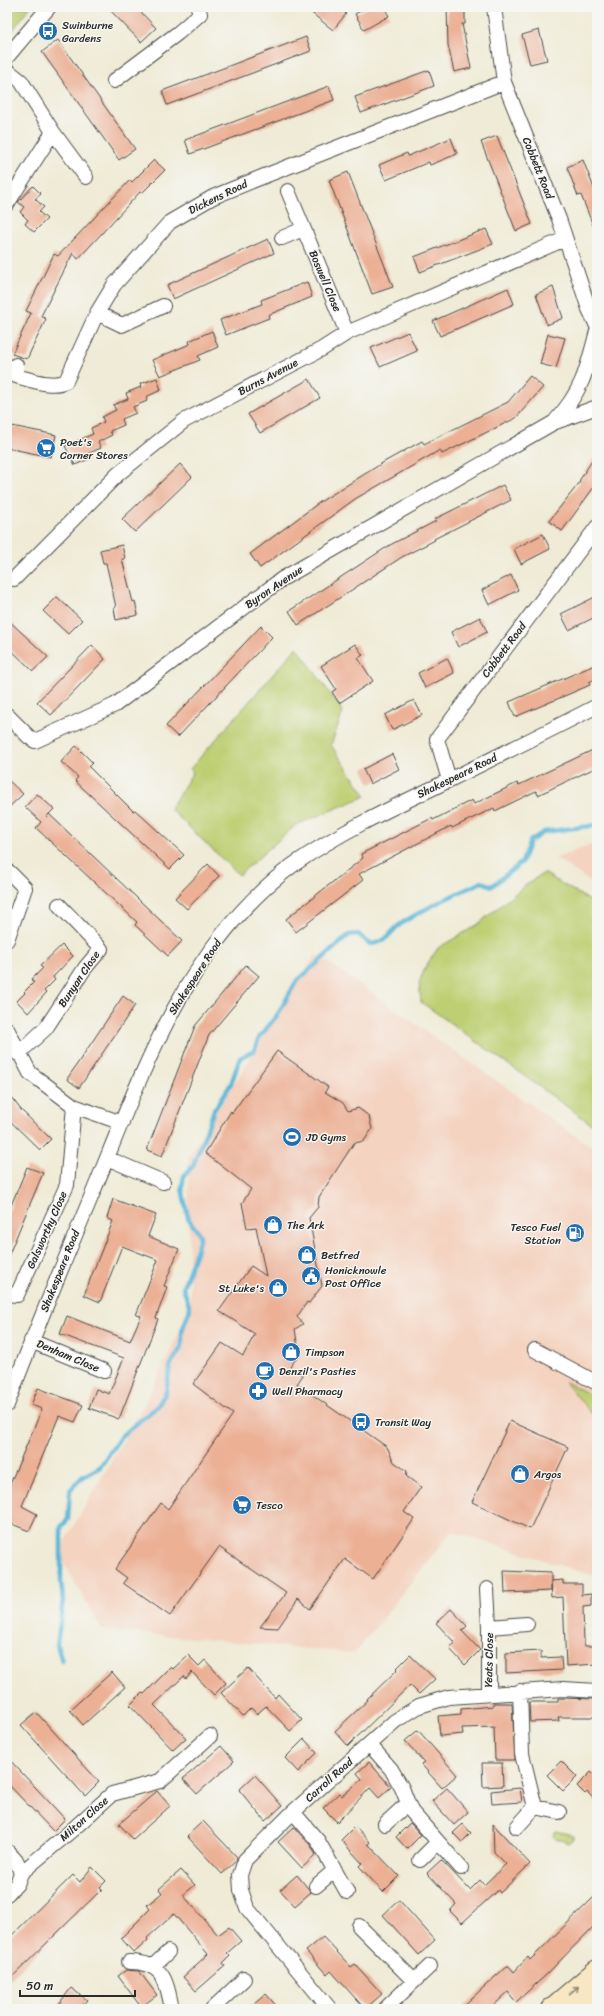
<svg xmlns="http://www.w3.org/2000/svg" width="604" height="2016" font-family="Sriracha,sans-serif">
  <style>
    .built { fill: #f4d3c0 }
    .green { fill: #bdcf72; stroke: #747d4e }
    .lines { fill: none; stroke-linecap: round; stroke-linejoin: round }
    .stream { stroke: #5bb6d9; stroke-width: 4.5 }
    .building { fill: #ecb095 }
    .street-casing { stroke: #484845; stroke-width: 16 }
    .secondary-casing { stroke: #484845; stroke-width: 22 }
    .street { stroke: #fff; stroke-width: 14 }
    .secondary { stroke: #f7e8c3; stroke-width: 20 }
    .oneway { stroke: #918a77 }
    .labels { text-anchor: middle; dominant-baseline: central; stroke-width: 3; stroke-linejoin: round; paint-order: stroke }
    .poi-label { font-size: 11px; fill: #2b2b2b; stroke: #f6f6f2; text-anchor: start }
    .street-label { font-size: 11px; fill: #2b2b2b; stroke: #f6f6f2 }
  </style>
  <rect width="100%" height="100%" fill="#f6f6f2"/>
  <filter id="ink" filterUnits="userSpaceOnUse"><feTurbulence type="fractalNoise" baseFrequency=".025" numOctaves="2"/><feDisplacementMap in="SourceGraphic" scale="8" xChannelSelector="R" yChannelSelector="G"/><feConvolveMatrix kernelMatrix="1 2 1 2 8 2 1 2 1" color-interpolation-filters="sRGB"/></filter>
  <filter id="wash" filterUnits="userSpaceOnUse"><feTurbulence type="fractalNoise" baseFrequency=".012" numOctaves="4" result="noise"/><feDisplacementMap in="SourceGraphic" scale="16" xChannelSelector="R" yChannelSelector="G"/><feGaussianBlur stdDeviation="0.9" result="paint"/><feColorMatrix in="noise" values="0 0 0 0 0 0 0 0 0 0 0 0 0 0 0 0 0 1.4 0 .05"/><feComposite in="paint" operator="in"/></filter>
  <g filter="url(#wash)">
    <rect width="100%" height="100%" fill="#efebd6"/>
    <!-- built -->
    <path class="built" d="M597,843V886L555,858Z
      M316,954L597,1151V1577L452,1531L355,1653L102,1630L58,1553L146,1401L190,1310L188,1157Z"/>
    <!-- green -->
    <path class="green" d="M7,7H30L7,38Z
      M297,647L343,712L331,745L366,796L296,825L239,875L170,809L193,772L190,769Z
      M544,873L597,905V1128L421,1002L419,983L426,966L438,948L477,925L528,883Z
      M564,1381L597,1398V1420Z
      M555,1831L573,1835V1840L569,1843L555,1838L553,1835Z"/>
    <g class="lines">
      <!-- stream -->
      <path class="stream" d="M62,1661L57,1645L63,1601L61,1581V1527L68,1519L70,1490L82,1477L100,1467L121,1436L157,1407L166,1392L170,1366L182,1346V1331L190,1309L183,1287L197,1249L200,1235L188,1218L182,1188L184,1176L193,1166L214,1110L231,1084L240,1058L254,1051L259,1038L278,1014L296,982L349,935L358,934L370,944C390,942 388,932 402,923C427,907 455,894 482,882L492,886L522,862L530,841L544,832L597,825"/>
    </g>
    <g id="blocks">
      <!-- building -->
      <path class="building" d="M107,7H136L156,28L141,42Z
        M304,7H337L346,14L333,30Z
        M368,7H384L389,16L364,30L355,14Z
        M447,7H465V24H462L471,68L454,72L448,45Z
        M539,30L547,60L530,64L522,35Z
        M306,37L311,51L167,105L162,91Z
        M58,40L135,149L119,160L42,52Z
        M429,70L434,86L361,113L355,97Z
        M329,86L334,100L190,154L185,140Z
        M497,136L532,224L516,231L481,142Z
        M451,138L457,154L430,165L429,162L386,180L379,165L407,153L408,156Z
        M154,160L165,170L142,193L140,192L78,259L73,253L41,316L46,319L27,359L12,354L31,313L26,311L54,254L58,256L130,180L132,182Z
        M583,160L597,196L596,233L581,195L578,196L567,167Z
        M348,172L393,287L372,294L329,180Z
        M33,186L41,194L35,199L44,207L39,212L47,219L34,232L25,224L28,220L20,212L24,207L18,202Z
        M486,229L493,244L420,272L414,257Z
        M268,239L274,253L173,299L167,285Z
        M307,282L312,297L268,315L269,318L226,335L220,320L262,304L261,300Z
        M553,287L563,318L547,325L536,294Z
        M508,288L514,304L440,336L433,321Z
        M212,331L218,347L198,356L200,360L160,376L152,360L190,344L189,341Z
        M408,332L417,351L380,367L371,348Z
        M548,334L565,338L556,368L540,364Z
        M530,376L543,387L516,418L442,454L440,450L355,499L260,568L250,554L320,502L384,462L422,441L424,444L508,402Z
        M157,378L161,390L146,397L147,401L133,407L136,413L122,419L124,425L110,431L112,435L98,442L101,448L87,454L89,459L75,465L65,446L93,434L91,428L104,422L102,417L116,410L113,405L128,399L126,393L141,387L140,384Z
        M309,379L320,398L260,433L248,414Z
        M7,425L56,435L51,457L7,448Z
        M597,453V483L562,531L549,521L580,482L579,481Z
        M180,464L192,477L135,532L122,519Z
        M503,485L511,500L434,539L435,540L402,557L298,625L289,611L390,545L436,521L435,519Z
        M543,534L550,549L521,564L514,549Z
        M122,545L125,559H122L133,602L135,601L138,615L116,620L114,608L116,607L106,563H103L100,550Z
        M511,575L518,590L489,605L482,590Z
        M597,596V616L569,630L561,614Z
        M57,597L82,620L68,634L43,611Z
        M480,617L487,632L458,647L451,632Z
        M7,619L48,657L33,671L7,646Z
        M261,626L272,637L178,737L166,726Z
        M355,644L363,655L358,658L373,681L339,703L332,692L336,689L321,666Z
        M92,645L105,659L51,715L37,702Z
        M447,658L454,673L425,688L418,673Z
        M597,664V678L589,682L590,685L515,717L509,702Z
        M414,700L422,715L392,730L385,715Z
        M76,746L93,763L89,767L133,811L135,810L184,855L170,869L75,781L78,777L61,762Z
        M597,748V767L538,795L536,791L495,811L494,808L452,828L451,826L359,874L363,880L296,932L286,919L363,858L361,854L432,818L433,820L472,800L474,804L517,783L519,785Z
        M392,754L399,769L370,784L363,769Z
        M7,779L23,794L7,809Z
        M37,794L54,809L46,817L49,814L182,941L168,956L135,925L137,922L36,828L41,822L25,807Z
        M208,864L219,876L187,909L175,898Z
        M62,945L73,956L53,977L55,980L44,991L46,993L28,1013L17,1001L25,993L24,992L34,982L31,980L43,968L40,966Z
        M246,965L259,976L209,1035L162,1156L147,1150L195,1026Z
        M123,996L135,1005L79,1088L67,1079Z
        M277,1051L328,1087L325,1092L343,1103L348,1111L358,1108L369,1116L372,1129L364,1141L354,1143L319,1197L318,1207L309,1218L322,1286L309,1303L307,1302L297,1317L303,1324L295,1329L299,1355L290,1367L303,1375L297,1384L387,1447L394,1462L407,1471L406,1476L421,1487L404,1512L414,1519L373,1579L345,1559L310,1609L298,1599L278,1628L260,1627L286,1593L219,1547L170,1616L123,1583L127,1578L115,1569L161,1503L168,1509L233,1414L193,1384L222,1343L243,1356L255,1334L219,1311L251,1266L266,1276L256,1227L247,1228L242,1203L251,1189L205,1153L231,1111L232,1113Z
        M7,1092L22,1111L51,1139L40,1150L7,1118Z
        M27,1167L43,1173L7,1259V1215Z
        M113,1199L156,1215L148,1236L179,1249L164,1286L167,1287L156,1318L158,1319L119,1419L89,1408L96,1389L109,1394L124,1358L60,1334L67,1316L130,1341L141,1316L136,1315L158,1260L122,1246L100,1302L84,1295L113,1221L107,1218Z
        M38,1388L83,1405L75,1422L59,1416L22,1506L37,1514L29,1531L7,1522V1491L42,1409L31,1405Z
        M510,1421L568,1447L530,1529L472,1502Z
        M504,1571L551,1573V1591L505,1593Z
        M563,1580V1584H582V1595L591,1594V1606L583,1607L584,1644L585,1646H597V1664L566,1666L563,1597L552,1598L551,1581Z
        M451,1609L467,1626L462,1631L480,1650L465,1665L449,1648L455,1643L436,1623Z
        M541,1651V1658L561,1657L562,1670L506,1673V1653Z
        M188,1655L199,1666L205,1660L226,1683L214,1695L192,1672L186,1679L184,1676L154,1705L186,1738L173,1750L130,1705L142,1693L144,1694L171,1667L173,1669Z
        M410,1655L435,1679L419,1694L410,1685L348,1746L335,1731L368,1700L367,1699L397,1670L396,1669Z
        M248,1668L275,1698L278,1694L302,1720L290,1731L266,1706L257,1714L251,1708L243,1716L221,1693Z
        M112,1672L125,1687L83,1725L70,1710Z
        M558,1698L597,1699V1717H558L559,1721L530,1722L529,1702H558Z
        M493,1703H512L515,1760H495L494,1727L462,1728L463,1734L440,1736L438,1716L461,1714V1709L493,1706Z
        M36,1712L99,1782L85,1796L21,1725Z
        M418,1730L457,1775L442,1788L421,1764L424,1762L405,1741Z
        M304,1739L317,1753L298,1772L285,1758Z
        M221,1746L234,1761L197,1794L183,1779Z
        M7,1757L65,1819L53,1831L7,1783Z
        M561,1761L577,1777L563,1791L547,1775Z
        M369,1762L391,1787L379,1798L370,1788L337,1822L323,1808L339,1793L342,1796L362,1779L357,1773Z
        M482,1763H502L503,1786L483,1787Z
        M591,1772L597,1778V1802L587,1792L585,1794L577,1786Z
        M255,1775L282,1806L265,1821L239,1790Z
        M447,1788L468,1812L454,1825L432,1801Z
        M520,1788L522,1802L492,1804L491,1791Z
        M157,1791L170,1806L133,1839L119,1824Z
        M203,1821L237,1857L236,1861L222,1874L187,1836Z
        M410,1823L421,1835L407,1849L396,1837Z
        M463,1824L471,1833L462,1842L453,1833Z
        M493,1824L530,1864L500,1893L498,1890L462,1923L450,1911L456,1904L427,1873L441,1860L470,1890L480,1880L484,1885L506,1864L494,1852Z
        M355,1826L370,1842L368,1844L399,1876L383,1892L359,1866L362,1863L341,1840Z
        M294,1827L311,1846L316,1855L302,1868L278,1842Z
        M92,1867L106,1881L100,1887L102,1889L7,1982V1940L73,1875L80,1882Z
        M181,1870L195,1885L183,1895L218,1935L229,1927L241,1941L227,1953L230,1956L223,1963L225,1966L196,1991L183,1977L208,1954L174,1914L147,1938L148,1940L134,1953L121,1938L150,1909L147,1905L162,1893L159,1889Z
        M297,1875L311,1892L295,1906L280,1890Z
        M597,1894V1923L546,1975L516,2002L508,1992L490,2009H460L508,1965L514,1972L528,1957L530,1960Z
        M399,1900L435,1940L419,1955L383,1915Z
        M323,1937L351,1967L355,1964L382,1994L365,2009L331,1971L327,1975L306,1951Z
        M126,1970L139,1971L157,1995L141,2007L118,1976Z
        M71,1988L87,2000L79,2009H55Z
        M266,1994L279,2009H248Z"/>
    </g>
  </g>
  <g filter="url(#ink)">
    <use href="#blocks" fill-opacity="0" stroke="#484845" stroke-width="1"/>
    <g class="lines">
      <!-- street casing -->
      <g class="street-casing">
        <path id="street" d="M494,7L504,82L559,219L589,309L597,326
          M7,57L49,7
          M7,70L21,81L53,132L86,177
          M114,81L178,33L200,14L198,7
          M288,191L347,333
          M7,204L53,132
          M282,238L303,229
          M97,313L122,325L163,306
          M16,365V376C31,380 52,388 66,381L97,313L114,285L170,222L213,197L262,177L504,82
          M556,420C583,390 587,369 597,331
          M14,579L118,474L184,421L322,349L347,333L565,239
          M7,715L29,737L35,741L115,705L282,579L553,423L597,407
          M449,780L437,739L597,527
          M7,940L25,888L9,872
          M7,1029L30,1073L74,1106L122,1123
          M18,1054L46,1028L85,968L101,949L59,905
          M107,1158L163,1182
          M7,1294L17,1295L67,1185L74,1106
          M31,1341L104,1371
          M535,1350L597,1383
          M7,1405C34,1333 64,1262 94,1190C142,1073 187,943 293,865C337,834 385,811 433,788C488,761 543,734 597,706
          M487,1589L489,1627V1693
          M489,1627L527,1624
          M520,1691L522,1754L535,1807
          M369,1744L391,1769L402,1788L411,1811L461,1868
          M293,1812L318,1841L347,1892
          M385,1824L408,1803
          M517,1827L535,1807L559,1812
          M7,1851L17,1862L21,1873L17,1884L7,1894
          M420,1860L438,1842
          M21,1873L72,1830L112,1794L160,1781L210,1736
          M316,1886L335,1870
          M359,1926L414,1981
          M129,1962C163,1962 166,1979 172,2009
          M153,1966L168,1952
          M212,2009L244,1979
          M330,2009L247,1908L241,1890L240,1875L245,1860L293,1812L395,1721L419,1706L449,1697L563,1689L597,1691
          M385,2009L430,1966"/>
      </g>
      <!-- secondary casing -->
      <g class="secondary-casing">
        <path id="secondary" d="M551,2009L597,1970
          M579,2009L597,1993"/>
      </g>
      <!-- street -->
      <use href="#street" class="street"/>
      <!-- secondary -->
      <use href="#secondary" class="secondary"/>
    </g>
    <!-- one-way arrows -->
    <defs><path id="oneway-shaft" d="M-6 0H5M1.5-3L5.5 0L1.5 3" fill="none" stroke-width="1.6" stroke-linecap="round" stroke-linejoin="round"/></defs>
    <use class="oneway" href="#oneway-shaft" transform="translate(574 1990) rotate(-40)"/>
  </g>
  <!-- icons -->
  <defs>
    <g id="bus-disc" transform="scale(1)"><circle r="9.5" fill="#1f6fb2" stroke="#f6f6f2"/><path d="M-5-6H5V4H4V6H2V4H-2V6H-4V4H-5ZM-3.5-4V0h7V-4ZM-3.5 1.2v1.5H-2V1.2ZM2 1.2v1.5H3.5V1.2Z" fill="#fff"/></g>
    <g id="supermarket-disc" transform="scale(1)"><circle r="9.5" fill="#1f6fb2" stroke="#f6f6f2"/><path d="M-6-5.5h2.5l.6 2H6L4.5 2H-2.5L-4.4-4H-6ZM-1.5 3.2a1.3 1.3 0 1 0 .1 0ZM3 3.2a1.3 1.3 0 1 0 .1 0Z" fill="#fff"/></g>
    <g id="stadium-disc" transform="scale(1)"><circle r="9.5" fill="#1f6fb2" stroke="#f6f6f2"/><path d="M0-5a6.5 5 0 1 0 0 10a6.5 5 0 1 0 0-10ZM-3.5-1.8h7v3.6h-7Z" fill="#fff"/></g>
    <g id="shop-disc" transform="scale(1)"><circle r="9.5" fill="#1f6fb2" stroke="#f6f6f2"/><path d="M-5-2.5h2.3a2.7 3.5 0 0 1 5.4 0H5L5.5 6h-11ZM-1.5-2.5h3a1.5 2.3 0 0 0-3 0Z" fill="#fff"/></g>
    <g id="fuel-disc" transform="scale(1)"><circle r="9.5" fill="#1f6fb2" stroke="#f6f6f2"/><path d="M-5.5-6h7V0h2V4h1.3V-2.5L3-4.5l.8-.8L6-3V5H2.5V1h-1V6h-7ZM-4.2-4.7v3.2H.2V-4.7Z" fill="#fff"/></g>
    <g id="civic-disc" transform="scale(1)"><circle r="9.5" fill="#1f6fb2" stroke="#f6f6f2"/><path d="M-.6-6.5H3V-4.5H.6V-3L4-1V1h2V6H-6V1h2V-1L-.6-3ZM-1.2 2.5V6h2.4V2.5Z" fill="#fff"/></g>
    <g id="cafe-disc" transform="scale(1)"><circle r="9.5" fill="#1f6fb2" stroke="#f6f6f2"/><path d="M-5.5-4.5H6V0H3Q3 3.5 0 3.5H-2.5Q-5.5 3.5-5.5 0ZM3-3.2v2h1.7v-2ZM-6 4.5H4V6H-6Z" fill="#fff"/></g>
    <g id="pharmacy-disc" transform="scale(1)"><circle r="9.5" fill="#1f6fb2" stroke="#f6f6f2"/><path d="M-2-6h4v4h4v4h-4v4h-4v-4h-4v-4h4Z" fill="#fff"/></g>
  </defs>
  <g fill-rule="evenodd">
    <use href="#bus-disc" x="48" y="31"/>
    <use href="#supermarket-disc" x="46" y="448"/>
    <use href="#stadium-disc" x="292" y="1137"/>
    <use href="#shop-disc" x="273" y="1225"/>
    <use href="#fuel-disc" x="575" y="1233"/>
    <use href="#shop-disc" x="307" y="1255"/>
    <use href="#civic-disc" x="311" y="1276"/>
    <use href="#shop-disc" x="278" y="1288"/>
    <use href="#shop-disc" x="291" y="1352"/>
    <use href="#cafe-disc" x="265" y="1371"/>
    <use href="#pharmacy-disc" x="258" y="1391"/>
    <use href="#bus-disc" x="361" y="1422"/>
    <use href="#shop-disc" x="520" y="1474"/>
    <use href="#supermarket-disc" x="242" y="1505"/>
  </g>
  <g class="labels">
    <!-- poi labels -->
    <g class="poi-label">
      <text x="62" y="25">Swinburne<tspan x="62" dy="13">Gardens</tspan></text>
      <text x="60" y="442">Poet's<tspan x="60" dy="13">Corner Stores</tspan></text>
      <text x="306" y="1137">JD Gyms</text>
      <text x="287" y="1225">The Ark</text>
      <text x="561" y="1227" text-anchor="end">Tesco Fuel<tspan x="561" dy="13">Station</tspan></text>
      <text x="321" y="1255">Betfred</text>
      <text x="325" y="1270">Honicknowle<tspan x="325" dy="13">Post Office</tspan></text>
      <text x="264" y="1288" text-anchor="end">St Luke's</text>
      <text x="305" y="1352">Timpson</text>
      <text x="279" y="1371">Denzil's Pasties</text>
      <text x="272" y="1391">Well Pharmacy</text>
      <text x="375" y="1422">Transit Way</text>
      <text x="534" y="1474">Argos</text>
      <text x="256" y="1505">Tesco</text>
    </g>
    <!-- street labels -->
    <g class="street-label">
      <text transform="translate(538 168) rotate(68)">Cobbett Road</text>
      <text transform="translate(218 197) rotate(-26)">Dickens Road</text>
      <text transform="translate(325 281) rotate(67)">Boswell Close</text>
      <text transform="translate(268 377) rotate(-28)">Burns Avenue</text>
      <text transform="translate(274 587) rotate(-34)">Byron Avenue</text>
      <text transform="translate(504 650) rotate(-53)">Cobbett Road</text>
      <text transform="translate(457 776) rotate(-26)">Shakespeare Road</text>
      <text transform="translate(195 977) rotate(-57)">Shakespeare Road</text>
      <text transform="translate(79 979) rotate(-56)">Bunyan Close</text>
      <text transform="translate(47 1230) rotate(-66)">Galsworthy Close</text>
      <text transform="translate(60 1271) rotate(-68)">Shakespeare Road</text>
      <text transform="translate(68 1356) rotate(23)">Denham Close</text>
      <text transform="translate(489 1660) rotate(-89)">Yeats Close</text>
      <text transform="translate(329 1780) rotate(-42)">Carroll Road</text>
      <text transform="translate(84 1819) rotate(-42)">Milton Close</text>
    </g>
  </g>
  <!-- margin -->
  <rect width="604" height="2016" fill="none" stroke="#f6f6f2" stroke-width="24"/>
  <!-- scale -->
  <path d="M20 1990v6h115v-6" fill="none" stroke="#2b2b2b" stroke-width="2"/>
  <text x="26" y="1990" font-size="12" fill="#2b2b2b" stroke="#f6f6f2" stroke-width="3" paint-order="stroke">50 m</text>
</svg>
